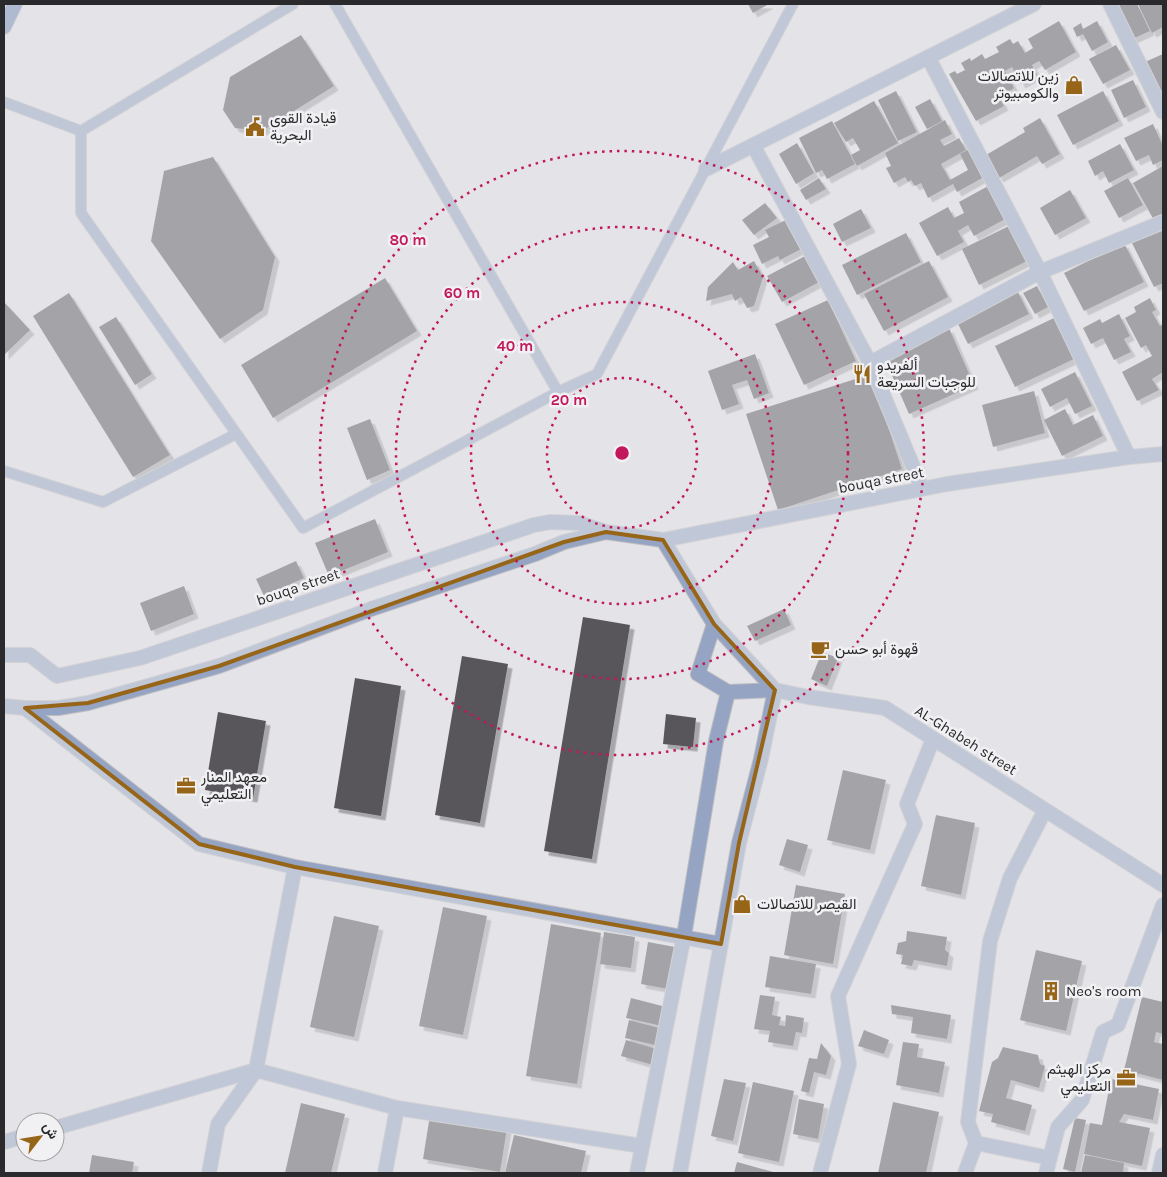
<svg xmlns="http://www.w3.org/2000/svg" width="1167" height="1177" font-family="Karla,Vazirmatn,sans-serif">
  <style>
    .building { fill: #59575a; filter: url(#shadow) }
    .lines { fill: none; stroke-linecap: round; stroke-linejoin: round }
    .service-casing { stroke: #bfbec1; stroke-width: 12 }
    .minor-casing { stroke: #bfbec1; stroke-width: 16 }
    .tertiary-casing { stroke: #bfbec1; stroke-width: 16 }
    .secondary-casing { stroke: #bfbec1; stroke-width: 16 }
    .service { stroke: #96a4c4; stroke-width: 10 }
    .minor { stroke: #96a4c4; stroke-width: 14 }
    .tertiary { stroke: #96a4c4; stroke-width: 14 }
    .secondary { stroke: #7085b2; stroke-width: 14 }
    .marked { fill: none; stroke: #976518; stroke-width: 4; stroke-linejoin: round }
    .ring { fill: none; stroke: #c2185b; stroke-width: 2.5; stroke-dasharray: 2.5 5 }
    .labels { text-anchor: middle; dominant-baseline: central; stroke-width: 5; stroke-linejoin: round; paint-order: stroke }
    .poi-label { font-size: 15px; fill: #2a292b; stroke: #f1f1f4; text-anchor: start }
    .street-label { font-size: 15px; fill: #2a292b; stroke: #f1f1f4 }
    .centre { fill: #c2185b; stroke: #f1f1f4; stroke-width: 2.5 }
    .ring-label { font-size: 15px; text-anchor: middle; font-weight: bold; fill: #c2185b; stroke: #f1f1f4; stroke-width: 5; stroke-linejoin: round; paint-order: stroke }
  </style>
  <defs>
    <filter id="shadow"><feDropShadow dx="4.5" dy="4.5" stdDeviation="0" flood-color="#0004"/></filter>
  </defs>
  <rect width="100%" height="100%" fill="#e4e3e7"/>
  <!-- building -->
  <path class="building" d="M748,4H769L753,13Z
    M1113,4H1137L1150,31L1130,40Z
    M1138,4H1163V27L1152,33Z
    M1059,21L1076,52L1045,70L1039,61L1032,65L1037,75L1021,84L1012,67L1005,71L1014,88L999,97L1004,106L976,121L949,74L955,71L957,74L965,70L961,63L970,58L971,61L982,54L985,59L999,52L996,47L1010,39L1013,44L1018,41L1025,53L1033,48L1028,39Z
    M1097,21L1108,42L1092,51L1083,34L1077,37L1073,28L1081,23L1083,29Z
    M301,35L334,86L262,131L235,128L223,110L230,77Z
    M1116,45L1130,70L1103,84L1089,59Z
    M1163,54V100L1145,62Z
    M1133,80L1146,107L1124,118L1111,90Z
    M896,91L917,132L898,141L878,100Z
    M1103,91L1119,121L1073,145L1057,115Z
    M930,99L942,121L927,129L915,107Z
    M874,101L898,143L857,166L851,155L860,150L853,138L846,142L834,123Z
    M1040,118L1060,154L1042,164L1037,156L999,178L986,155L1025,132L1023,128Z
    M945,120L952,134L940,140L944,146L959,138L966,150L941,164L950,180L968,170L960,154L969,149L984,177L957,192L953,184L928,198L921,183L915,186L911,180L908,182L905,177L894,183L886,168L891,166L885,153Z
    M832,121L855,164L827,179L822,170L816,173L799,138Z
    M1153,124L1163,146V160L1153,165L1149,155L1136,161L1124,138Z
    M797,143L814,173L796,184L779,154Z
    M1120,144L1134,170L1109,183L1103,171L1095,176L1088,161Z
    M213,157L275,257L263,310L220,339L151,241L164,171Z
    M1163,166V218L1155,222L1133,183Z
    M819,178L826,189L806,200L800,190Z
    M1128,178L1143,205L1119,218L1104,191Z
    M990,185L1007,218L974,236L968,225L958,231L964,242L937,256L919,223L948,207L954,218L964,213L959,202Z
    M1070,190L1086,218L1055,235L1040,208Z
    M765,203L777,218L754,235L742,220Z
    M861,209L871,228L842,242L833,224Z
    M788,219L803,248L780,260L778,256L762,264L753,245L769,237L765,230Z
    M1009,226L1027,261L979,285L962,249Z
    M1163,228V283L1154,287L1132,243Z
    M906,233L921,262L857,295L842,265Z
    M1124,243L1144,282L1084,311L1064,273Z
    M807,255L821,281L782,302L767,276Z
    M754,261L763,277L754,306L747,308L741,297L735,301L732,294L706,301L708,287L733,262L738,270Z
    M929,261L948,297L884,331L864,294Z
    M385,278L417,331L273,418L241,365Z
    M1037,286L1048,307L1035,314L1023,293Z
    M1017,290L1029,314L968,344L956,320Z
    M69,293L170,455L133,477L33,316Z
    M1150,298L1156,310L1152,312L1160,326L1163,324V372L1152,379L1159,390L1137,401L1122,372L1152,356L1146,345L1141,348L1125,318L1136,312L1134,307Z
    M828,300L856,361L804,385L775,324Z
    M4,302L30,330L4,355Z
    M1119,314L1130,336L1124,339L1131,352L1114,360L1103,338L1091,344L1083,328L1100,319L1102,323Z
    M116,317L152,374L135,385L99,327Z
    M1054,318L1074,359L1015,387L995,346Z
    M949,328L974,385L909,414L884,357Z
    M755,354L769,393L754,399L747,380L732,385L739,404L722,410L708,371Z
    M1075,372L1092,406L1075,414L1067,398L1050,407L1041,389Z
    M871,374L902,469L778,510L746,414Z
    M1034,391L1045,433L993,447L982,405Z
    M1065,409L1073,425L1093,415L1103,436L1062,456L1044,420Z
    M370,419L390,470L367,480L347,428Z
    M375,519L388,552L329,576L315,543Z
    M296,561L304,578L264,596L256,579Z
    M184,586L194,614L151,631L140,603Z
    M784,609L791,625L755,641L747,626Z
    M583,617L630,625L592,859L544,851Z
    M822,652L838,658L827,686L811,679Z
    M462,656L508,664L480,823L435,815Z
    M355,678L401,686L381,816L334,808Z
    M218,712L266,721L253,798L205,790Z
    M666,714L696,718L693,747L663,744Z
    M843,770L886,780L870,850L827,840Z
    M936,815L975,823L961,895L921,886Z
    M787,839L808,845L800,872L779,865Z
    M796,885L845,894L833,964L784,955Z
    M443,907L487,916L463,1035L419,1026Z
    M334,916L379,926L354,1037L310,1027Z
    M551,924L601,933L577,1084L526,1076Z
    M907,931L947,937L945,950L949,953L947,966L914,960L912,966L901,964L903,955L896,954L898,943L906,941Z
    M604,932L635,937L631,968L600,964Z
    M648,942L675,947L668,989L641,984Z
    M1036,950L1082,961L1066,1031L1020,1020Z
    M770,956L816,964L811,994L765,987Z
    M760,995L775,997L772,1015L781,1017L779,1025L785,1026L786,1015L804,1018L802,1033L796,1032L793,1046L768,1042L770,1031L754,1029Z
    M1142,997L1163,1002V1034L1156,1032L1154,1042L1163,1044V1080L1124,1070Z
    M631,998L666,1007L662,1026L626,1018Z
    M891,1005L951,1015L947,1039L911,1033L913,1017L892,1014Z
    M629,1020L663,1029L659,1046L625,1038Z
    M864,1030L889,1040L884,1054L858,1046Z
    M626,1040L657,1049L653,1065L621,1056Z
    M903,1042L919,1044L917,1057L945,1062L939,1093L896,1085Z
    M821,1043L831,1056L826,1075L814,1072L809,1093L801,1091L809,1058L817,1059Z
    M1003,1047L1038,1055L1040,1064L1045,1066L1039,1088L1011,1080L1006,1098L1032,1105L1025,1131L991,1122L993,1114L979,1111L992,1062L998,1058Z
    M724,1079L746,1083L733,1141L711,1136Z
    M1111,1079L1159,1089L1153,1120L1124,1114L1119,1122L1150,1128L1142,1166L1084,1154L1090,1123L1102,1125Z
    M753,1082L794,1091L779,1162L738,1153Z
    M799,1099L824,1104L818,1139L793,1134Z
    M893,1102L939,1112L926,1173H878Z
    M301,1103L345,1114L331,1173H285Z
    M430,1115L507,1128L500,1172L423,1159Z
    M1075,1118L1086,1120L1075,1172L1063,1169Z
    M514,1135L586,1151L581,1173H505Z
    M92,1155L134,1162L132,1173H89Z
    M1085,1155L1124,1163L1123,1173H1081Z
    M737,1162L777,1173H734Z"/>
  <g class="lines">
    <!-- service casing -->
    <g class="service-casing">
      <path id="service" d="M335,4L558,392
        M4,102L81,131L293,4
        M81,131V213L303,528L558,392L597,374L793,4
        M4,471L103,502L236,434"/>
    </g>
    <!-- minor casing -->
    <g class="minor-casing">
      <path id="minor" d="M1110,4L1163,112
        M928,57L1040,272L1129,457
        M753,145L870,363L922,488
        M706,169L1034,4
        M870,363L1040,272L1163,222
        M728,692L775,690L808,697L885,708L1163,885
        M25,708L199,844L295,867L721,944
        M55,1128L256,1070L397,1108L642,1146
        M4,1142L25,1136
        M976,1143L1050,1158
        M209,1173L218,1124L256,1070L295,867
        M385,1173L397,1108
        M820,1173L849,1064L838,996L915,824L907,804L933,739
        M965,1173L976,1143L968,1122L990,941L1010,878L1045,810
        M1046,1173L1058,1127L1082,1100L1103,1032L1118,1025L1163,905
        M1159,1173L1163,1155"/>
    </g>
    <!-- tertiary casing -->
    <g class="tertiary-casing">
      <path id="tertiary" d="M663,540L714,624L775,690L761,759L739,843L680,1173
        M4,655H30L57,676L140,658L534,525L550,522L579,523L606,532L663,540L947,484L1129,457L1163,454
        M4,706L25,708H58L88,703L219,666L371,609L535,554L564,542L606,532
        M637,1173L684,936L716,741L728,692L698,674L714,624"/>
    </g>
    <!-- secondary casing -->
    <g class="secondary-casing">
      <path id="secondary" d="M4,27L15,4"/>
    </g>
    <!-- service -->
    <use href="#service" class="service"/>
    <!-- minor -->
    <use href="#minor" class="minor"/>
    <!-- tertiary -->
    <use href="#tertiary" class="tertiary"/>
    <!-- secondary -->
    <use href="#secondary" class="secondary"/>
  </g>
  <!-- marked area -->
  <path d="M0 0H1167V1177H0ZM606,532L663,540L714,624L775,690L739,843L721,944L295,867L199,844L25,708L88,703L219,666L564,542Z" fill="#e4e3e7" fill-opacity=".55" fill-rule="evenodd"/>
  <path class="marked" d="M606,532L663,540L714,624L775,690L739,843L721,944L295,867L199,844L25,708L88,703L219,666L564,542Z"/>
  <!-- distance rings -->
  <g class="ring">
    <circle cx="622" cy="453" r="75"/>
    <circle cx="622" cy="453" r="151"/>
    <circle cx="622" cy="453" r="226"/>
    <circle cx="622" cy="453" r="302"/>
  </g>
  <!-- icons -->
  <defs>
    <g id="shop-bare" transform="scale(1.5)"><path d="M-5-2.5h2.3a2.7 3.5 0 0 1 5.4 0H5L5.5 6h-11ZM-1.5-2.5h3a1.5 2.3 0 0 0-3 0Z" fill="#976518" stroke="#f1f1f4" stroke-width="2.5" paint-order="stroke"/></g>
    <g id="civic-bare" transform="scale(1.5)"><path d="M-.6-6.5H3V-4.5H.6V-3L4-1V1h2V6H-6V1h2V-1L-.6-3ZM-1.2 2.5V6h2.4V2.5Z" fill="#976518" stroke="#f1f1f4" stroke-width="2.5" paint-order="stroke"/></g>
    <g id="restaurant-bare" transform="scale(1.5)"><path d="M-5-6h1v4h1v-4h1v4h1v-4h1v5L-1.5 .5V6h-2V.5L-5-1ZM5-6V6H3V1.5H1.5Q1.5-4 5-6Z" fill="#976518" stroke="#f1f1f4" stroke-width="2.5" paint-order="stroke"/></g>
    <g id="cafe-bare" transform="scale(1.5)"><path d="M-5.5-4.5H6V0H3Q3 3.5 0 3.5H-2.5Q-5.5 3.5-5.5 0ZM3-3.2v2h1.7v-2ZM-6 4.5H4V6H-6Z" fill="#976518" stroke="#f1f1f4" stroke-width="2.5" paint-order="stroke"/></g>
    <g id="office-bare" transform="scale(1.5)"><path d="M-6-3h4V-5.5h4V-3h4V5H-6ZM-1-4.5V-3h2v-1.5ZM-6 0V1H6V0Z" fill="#976518" stroke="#f1f1f4" stroke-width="2.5" paint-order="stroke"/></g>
    <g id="building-bare" transform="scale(1.5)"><path d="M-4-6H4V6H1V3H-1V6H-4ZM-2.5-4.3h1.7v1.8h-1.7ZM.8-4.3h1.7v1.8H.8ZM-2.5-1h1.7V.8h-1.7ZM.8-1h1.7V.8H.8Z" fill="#976518" stroke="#f1f1f4" stroke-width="2.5" paint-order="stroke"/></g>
  </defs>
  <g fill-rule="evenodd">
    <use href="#shop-bare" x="1074" y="85"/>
    <use href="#civic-bare" x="255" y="127"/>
    <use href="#restaurant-bare" x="862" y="374"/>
    <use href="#cafe-bare" x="820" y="649"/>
    <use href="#office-bare" x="186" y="786"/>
    <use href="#shop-bare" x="742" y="904"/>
    <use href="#building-bare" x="1051" y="991"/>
    <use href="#office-bare" x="1126" y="1078"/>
  </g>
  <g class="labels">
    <!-- poi labels -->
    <g class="poi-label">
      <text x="1059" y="76" text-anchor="end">زين للاتصالات<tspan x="1059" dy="17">والكومبيوتر</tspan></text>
      <text x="270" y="118">قيادة القوى<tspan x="270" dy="17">البحرية</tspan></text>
      <text x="877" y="365">ألفريدو<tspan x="877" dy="17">للوجبات السريعة</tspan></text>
      <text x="835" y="649">قهوة أبو حسن</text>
      <text x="201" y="777">معهد المنار<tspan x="201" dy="17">التعليمي</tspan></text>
      <text x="757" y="904">القيصر للاتصالات</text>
      <text x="1066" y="991">Neo's room</text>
      <text x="1111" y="1069" text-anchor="end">مركز الهيثم<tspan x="1111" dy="17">التعليمي</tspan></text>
    </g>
    <!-- street labels -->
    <g class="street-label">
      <text transform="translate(881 480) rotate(-11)">bouqa street</text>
      <text transform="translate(298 587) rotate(-19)">bouqa street</text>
      <text transform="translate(966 740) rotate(32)">AL-Ghabeh street</text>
    </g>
  </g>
  <circle cx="622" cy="453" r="8" class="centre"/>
  <g class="ring-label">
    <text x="408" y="245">80 m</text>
    <text x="462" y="298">60 m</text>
    <text x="515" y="351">40 m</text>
    <text x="569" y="405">20 m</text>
  </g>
  <!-- border -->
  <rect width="1167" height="1177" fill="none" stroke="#2a292b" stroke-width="10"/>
  <!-- north arrow -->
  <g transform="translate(40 1137) rotate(59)"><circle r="24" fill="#f1f1f4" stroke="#a1a1a4"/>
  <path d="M0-4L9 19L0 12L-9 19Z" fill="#976518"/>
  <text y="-8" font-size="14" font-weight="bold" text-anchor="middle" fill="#2a292b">ش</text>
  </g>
</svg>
